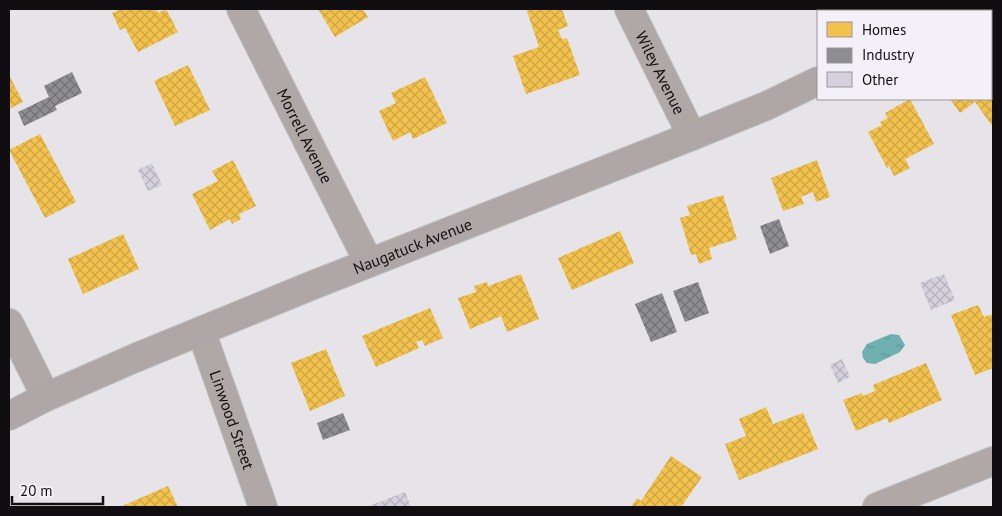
<svg xmlns="http://www.w3.org/2000/svg" width="1002" height="516" font-family="'PT Sans',sans-serif">
  <style>
    .water { fill: url(#water-ripples) }
    .homes { fill: url(#homes-cross-hatch) }
    .industry { fill: url(#industry-cross-hatch) }
    .building { fill: url(#building-cross-hatch) }
    .lines { fill: none; stroke-linecap: round; stroke-linejoin: round }
    .minor-casing { stroke: #bfbec0; stroke-width: 30 }
    .secondary-casing { stroke: #bfbec0; stroke-width: 30 }
    .minor { stroke: #b0a8a7; stroke-width: 28 }
    .secondary { stroke: #afa7a7; stroke-width: 28 }
    .labels { text-anchor: middle; dominant-baseline: central; stroke-width: 5; stroke-linejoin: round; paint-order: stroke }
    .street-label { font-size: 16px; fill: #100e11; stroke: #f4f0f7 }
  </style>
  <defs>
    <pattern id="water-ripples" width="26" height="14" patternUnits="userSpaceOnUse" patternTransform="scale(1.25)"><rect width="26" height="14" fill="#6fb0b1"/><path d="M2 4q2-2 4 0t4 0M15 11q2-2 4 0t4 0" fill="none" stroke="#5f9697"/></pattern>
    <pattern id="homes-cross-hatch" width="8" height="8" patternUnits="userSpaceOnUse" patternTransform="scale(1.25)"><rect width="8" height="8" fill="#f2c14e"/><path d="M0 0l8 8M0 8l8-8" fill="none" stroke="#cea543"/></pattern>
    <pattern id="industry-cross-hatch" width="8" height="8" patternUnits="userSpaceOnUse" patternTransform="scale(1.25)"><rect width="8" height="8" fill="#8d8d92"/><path d="M0 0l8 8M0 8l8-8" fill="none" stroke="#727276"/></pattern>
    <pattern id="building-cross-hatch" width="8" height="8" patternUnits="userSpaceOnUse" patternTransform="scale(1.25)"><rect width="8" height="8" fill="#d6cfdc"/><path d="M0 0l8 8M0 8l8-8" fill="none" stroke="#b7b1bc"/></pattern>
  </defs>
  <rect width="100%" height="100%" fill="#e6e4e8"/>
  <!-- water -->
  <path class="water" d="M891,334L899,335L905,345L900,352L875,364L867,363L863,358L862,352L867,344Z"/>
  <!-- homes -->
  <path class="homes" d="M121,9H156L158,13L166,9L178,32L138,52L125,28L120,30L112,13Z
    M318,9H363L368,17L335,37Z
    M533,9H562L568,26L558,30L562,39L567,38L580,75L526,94L513,56L539,47L527,11Z
    M991,57L993,61V127L975,102L960,113L950,99H991Z
    M188,65L210,110L175,126L154,81Z
    M9,75L23,102L9,109Z
    M425,77L447,123L413,139L410,132L393,141L379,111L396,103L391,93Z
    M910,99L934,144L905,159L910,168L894,176L889,166L887,168L868,132L882,125L880,122L888,118L885,113Z
    M40,134L76,202L45,218L9,150Z
    M233,160L256,206L239,214L241,219L232,224L230,219L210,230L192,194L218,181L212,171Z
    M817,160L830,197L816,202L813,192L801,197L804,204L783,211L771,178Z
    M723,195L737,239L709,248L712,259L699,264L696,254L691,255L680,218L690,215L687,206Z
    M620,231L634,263L572,290L558,258Z
    M123,234L139,269L83,294L68,259Z
    M521,274L539,319L507,332L501,316L470,329L458,298L476,292L474,286L487,282L488,286Z
    M978,305L984,317L993,314V368L975,375L951,315Z
    M430,308L443,338L425,346L422,340L416,342L419,348L376,367L362,336Z
    M326,349L345,396L310,411L291,363Z
    M926,363L942,400L889,423L887,418L856,431L843,400L862,393L863,396L875,391L873,385Z
    M766,407L773,424L803,413L818,449L739,480L725,444L746,436L739,419Z
    M671,456L702,477L681,507H631L637,498L641,501Z
    M168,486L178,507H120Z"/>
  <!-- industry -->
  <path class="industry" d="M72,72L82,93L55,106L57,110L24,126L18,112L49,97L44,86Z
    M779,219L789,246L770,254L760,226Z
    M698,282L709,313L685,322L673,291Z
    M662,293L677,332L651,342L635,304Z
    M343,413L350,430L323,440L317,423Z"/>
  <!-- building -->
  <path class="building" d="M152,163L162,185L148,191L138,170Z
    M944,274L955,300L931,310L920,283Z
    M842,359L850,377L838,383L830,365Z
    M405,492L411,507H366Z"/>
  <g class="lines">
    <!-- minor casing -->
    <g class="minor-casing">
      <g id="minor">
        <path id="s1" d="M241,9L369,263"/>
        <path id="s2" d="M629,9L692,136"/>
        <path d="M9,323L46,397"/>
        <path id="s3" d="M201,331L263,507"/>
        <path d="M877,507L993,461"/>
      </g>
    </g>
    <!-- secondary casing -->
    <g class="secondary-casing">
      <g id="secondary">
        <path d="M928,11L932,9"/>
        <path id="s4" d="M9,416L46,397L135,358L313,285L692,136L766,106L818,81"/>
      </g>
    </g>
    <!-- minor -->
    <use href="#minor" class="minor"/>
    <!-- secondary -->
    <use href="#secondary" class="secondary"/>
  </g>
  <g class="labels">
    <!-- street labels -->
    <g class="street-label">
      <text stroke="none"><textPath href="#s2" startOffset="71">Wiley Avenue</textPath></text>
      <text stroke="none"><textPath href="#s1" startOffset="142">Morrell Avenue</textPath></text>
      <text stroke="none"><textPath href="#s4" startOffset="438">Naugatuck Avenue</textPath></text>
      <text stroke="none"><textPath href="#s3" startOffset="94">Linwood Street</textPath></text>
    </g>
  </g>
  <!-- border -->
  <rect width="1002" height="516" fill="none" stroke="#100e11" stroke-width="20"/>
  <!-- legend -->
  <rect x="817" y="10" width="175" height="90" fill="#f4f0f7" stroke="#99969b"/>
  <rect x="827" y="22" width="25" height="15" fill="#f2c14e" stroke="#99969b"/>
  <text x="862" y="35" font-size="15" fill="#100e11">Homes</text>
  <rect x="827" y="48" width="25" height="15" fill="#8d8d92" stroke="#99969b"/>
  <text x="862" y="60" font-size="15" fill="#100e11">Industry</text>
  <rect x="827" y="72" width="25" height="15" fill="#d6cfdc" stroke="#99969b"/>
  <text x="862" y="85" font-size="15" fill="#100e11">Other</text>
  <!-- scale -->
  <path d="M12 496v8h91v-8" fill="none" stroke="#100e11" stroke-width="2.5"/>
  <text x="20" y="496" font-size="15" fill="#100e11" stroke="#f4f0f7" stroke-width="4" paint-order="stroke">20 m</text>
</svg>
